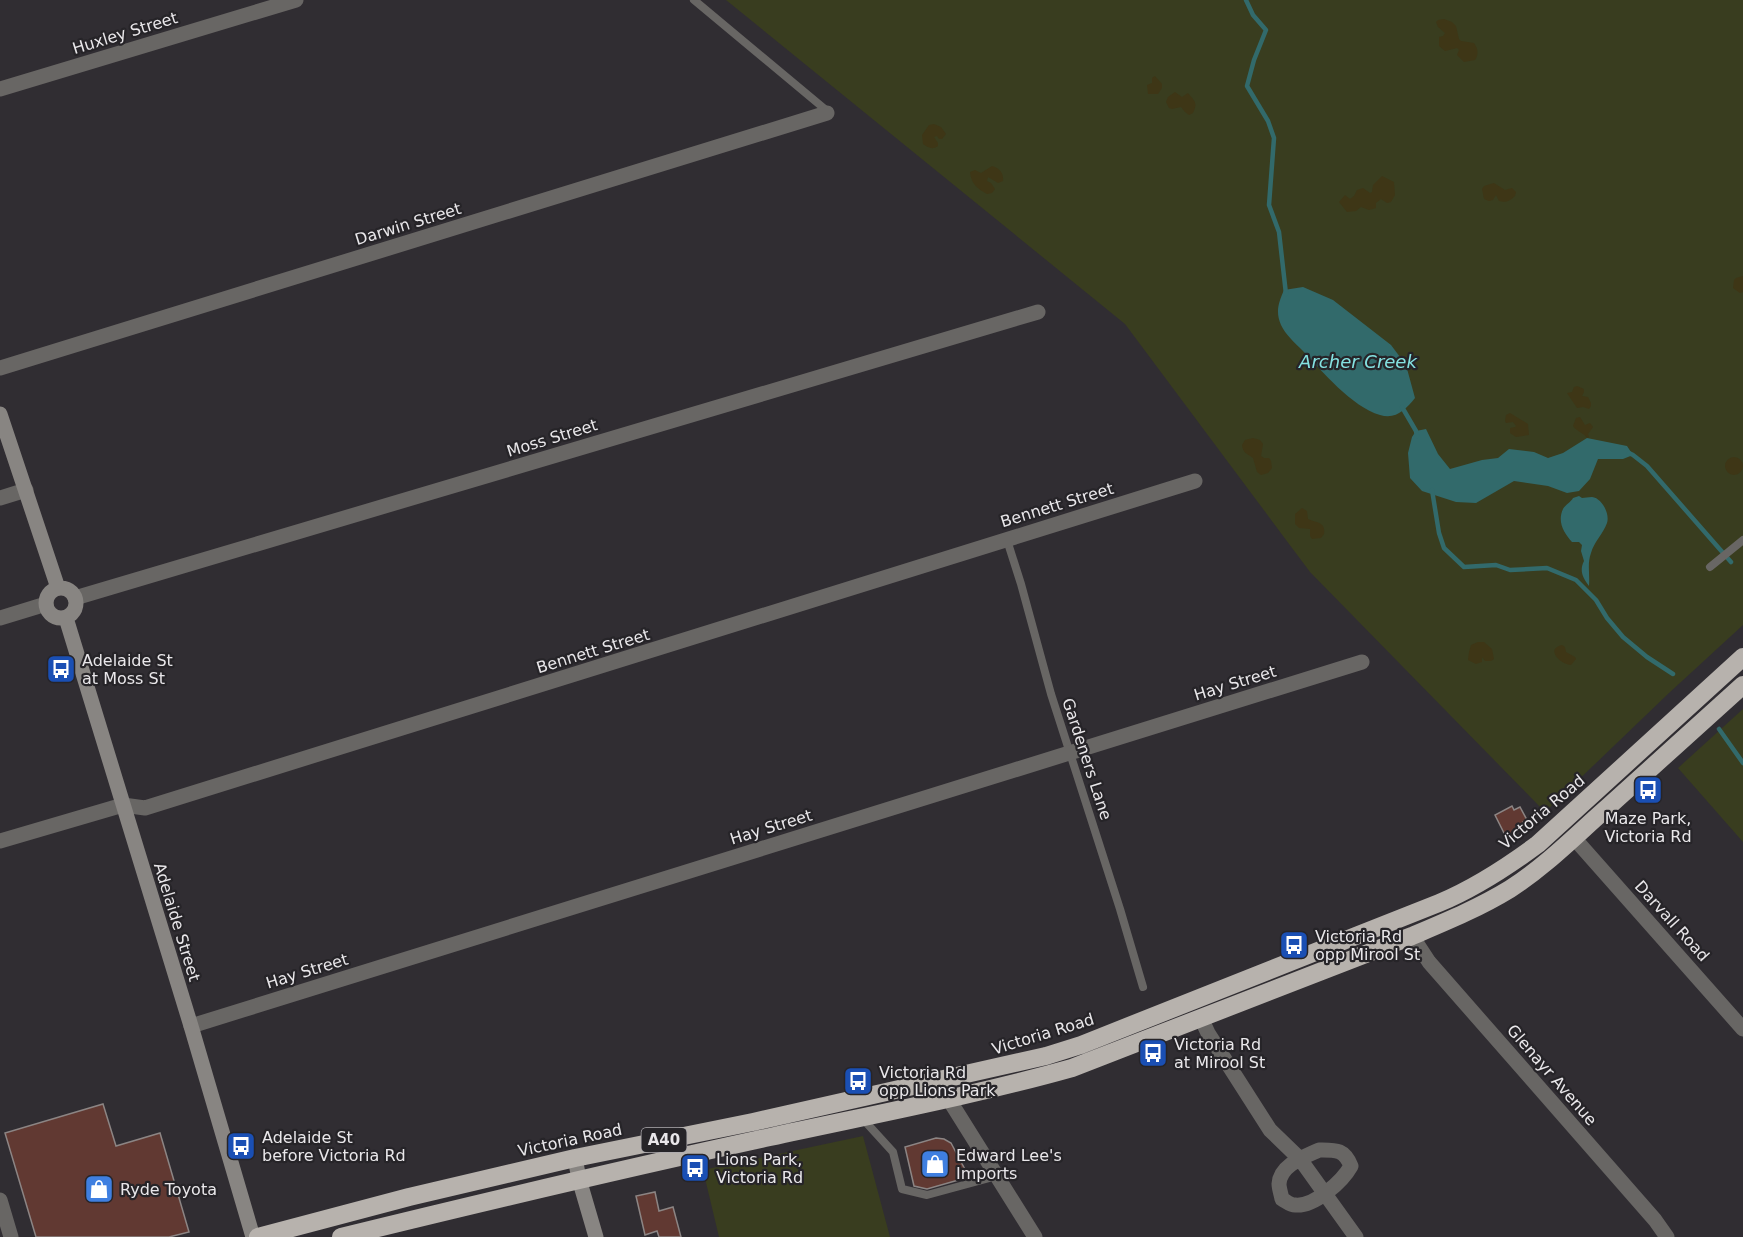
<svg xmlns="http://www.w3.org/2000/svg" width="1743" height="1237" font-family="'DejaVu Sans',sans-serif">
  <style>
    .green { fill: #393d1f }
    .sand { fill: #3e3616 }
    .water { fill: #326a6b }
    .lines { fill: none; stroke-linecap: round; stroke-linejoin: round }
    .stream { stroke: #326a6b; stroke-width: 4.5 }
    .building { fill: #613932; stroke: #8c8584; stroke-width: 1.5 }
    .lane { stroke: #686664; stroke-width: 8 }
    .street { stroke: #686664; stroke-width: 15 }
    .secondary { stroke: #888582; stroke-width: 15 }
    .highway { stroke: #b7b2ad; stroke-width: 18 }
    .labels { text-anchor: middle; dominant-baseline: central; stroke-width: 4.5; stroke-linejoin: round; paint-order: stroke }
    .shield { fill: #262428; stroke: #aeacb0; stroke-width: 1.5 }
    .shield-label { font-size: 15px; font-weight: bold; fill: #e9e7ea }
    .street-label { font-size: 16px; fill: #e9e7ea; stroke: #262428 }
    .poi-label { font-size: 16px; fill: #e9e7ea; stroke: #262428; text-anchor: start }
    .water-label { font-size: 18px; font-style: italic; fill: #85e2e2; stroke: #262428 }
  </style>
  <rect width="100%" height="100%" fill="#302d32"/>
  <!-- green -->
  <path class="green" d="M726,0H1743V625L1669,693L1545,812L1310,572L1125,324Z
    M1743,709V842L1678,768Z
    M863,1136L890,1237H719L703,1170Z"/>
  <!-- sand -->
  <path class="sand" d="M1444,19L1452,22L1456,26L1459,39L1461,41L1474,43C1478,49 1479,54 1475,60L1464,62L1457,55L1459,50L1457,48L1445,51L1439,46V37L1443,36L1445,33L1438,27L1436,22L1438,20Z
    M1155,76L1162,84V88L1158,94H1148L1147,85L1152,83V78Z
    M1175,92L1182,97L1188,93C1195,102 1198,102 1193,113L1189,115L1185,112L1181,107L1172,109L1169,108L1166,102L1168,97Z
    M934,124L941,127L946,134L942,139H939L937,136L934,137L938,143V146C932,150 929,148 923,144L922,135L929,125Z
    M992,166C999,168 1004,173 1003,181L998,183L988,177L987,181L991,183L995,189L992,193L987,194C978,189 971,184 970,172L975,170L981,173Z
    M1382,176L1394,182L1395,195L1391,202L1387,203L1381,199L1376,203V208L1369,210L1361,207L1356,211L1347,212L1339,202L1345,195L1350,199L1354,196L1357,190L1363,188L1370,193L1372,192L1373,185Z
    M1494,183L1505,190L1512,188L1516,192L1515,196C1510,201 1506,203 1499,201L1496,195L1493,200L1489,201L1484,199L1482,189L1484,186Z
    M1743,276V292L1740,293L1733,288L1734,280L1736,278Z
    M1577,386L1584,389V392L1582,396L1588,397L1591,403V406L1589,409L1583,407L1577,408L1567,393L1572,392L1574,387Z
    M1510,413L1528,424L1529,435L1516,437L1510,433V428L1515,427L1516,426L1513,422L1506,423L1505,421L1506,415Z
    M1580,417L1585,425L1590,423L1593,427L1588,434L1589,437L1587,438C1583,432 1577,432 1573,426L1576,418Z
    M1253,438L1260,440L1263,444L1261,456L1264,458H1269L1271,461L1272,468L1268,473L1261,475L1257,472L1253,458C1246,453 1243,453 1242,445L1245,440Z
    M1725 466a9 9 0 1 1 18 0a9 9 0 1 1-18 0Z
    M1302,508L1307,511L1308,519C1317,523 1326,522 1324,534L1321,538L1312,539L1310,536V529L1299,528L1295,524V514Z
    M1478,642H1484L1492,649L1494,659L1491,661H1485L1482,657V662L1476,664L1468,660L1469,652L1471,645Z
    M1562,645L1565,647L1566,652L1575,657L1576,659L1571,665C1560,664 1545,649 1562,645Z"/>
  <!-- water -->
  <path class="water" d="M1303,287L1333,300L1391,345L1406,365L1415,398C1406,409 1396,420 1380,415C1352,407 1322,371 1302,350C1295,343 1285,334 1281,325C1275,311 1279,302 1284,290Z
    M1426,429L1438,454L1450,469L1482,460L1498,458L1509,449L1534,452L1548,458L1563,453L1587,438L1627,446L1633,455L1623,459H1598L1590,479L1579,491L1567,493L1548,486L1514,481L1476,503L1456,502L1422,491L1410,478L1408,453L1412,437L1416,431Z
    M1579,496L1582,498C1585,498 1588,497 1592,497C1602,498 1610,514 1607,523C1603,534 1594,542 1591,553C1587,564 1590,574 1589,586C1583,578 1579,571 1584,561L1581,551L1582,545L1579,542H1572C1564,533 1557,522 1563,509C1565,505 1571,502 1573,498Z"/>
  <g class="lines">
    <!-- stream -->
    <path class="stream" d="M1246,0L1253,15L1266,30L1254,60L1247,86L1268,121L1274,138L1269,205L1279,232L1286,294
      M1402,407L1416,431L1417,436
      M1629,453L1633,455L1647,466L1731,562
      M1432,490L1439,533L1444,548L1464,567L1496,565L1510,570L1547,568L1576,580L1596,600L1607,618L1623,637L1647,657L1673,674
      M1719,729L1743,763"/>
  </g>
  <!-- building -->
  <path class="building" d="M1512,806L1514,810L1520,807L1527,820L1523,822L1525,827L1506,837L1495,815Z
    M103,1104L116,1146L160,1133L189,1232L169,1237H36L5,1133Z
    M936,1138L944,1139L951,1143L969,1177L927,1189L914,1186L905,1147Z
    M655,1192L659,1211L673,1207L681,1237H659L657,1231L645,1235L636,1196Z"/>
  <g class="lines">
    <!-- lane -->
    <path class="lane" d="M694,0L826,110L827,113
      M1007,540L1021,584L1051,694L1120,909L1143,987
      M1710,567L1743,540
      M862,1118L893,1152L902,1189L927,1195L997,1176"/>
    <!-- street -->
    <path class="street" d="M0,89L296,0
      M0,368L827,113
      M0,498L26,490
      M75,598L1038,312
      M0,618L46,604
      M1574,838L1743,1029
      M0,841L123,805L145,808L1195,481
      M1412,936L1429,962L1655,1220L1667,1237
      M1201,1018L1208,1033L1270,1130L1300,1159L1356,1237
      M191,1026L1362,662
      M948,1098L1035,1237
      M1319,1150C1336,1150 1344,1149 1351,1166C1342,1182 1314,1207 1295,1205C1290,1205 1286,1201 1282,1199C1281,1194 1279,1188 1279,1184C1280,1165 1304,1157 1319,1150Z
      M0,1200L11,1237"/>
    <!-- secondary -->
    <path class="secondary" d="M0,414L58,588
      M46 603a15 15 0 1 1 30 0a15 15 0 1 1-30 0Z
      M66,618L191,1026L253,1237
      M575,1158L579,1179L596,1237"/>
    <!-- highway -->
    <path class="highway" d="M258,1237L409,1197L575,1158L753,1122L1046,1056L1081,1045L1439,903C1475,888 1507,867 1538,844L1743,657
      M341,1237C484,1202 627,1168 770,1137C871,1115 972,1096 1072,1068L1412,936C1445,922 1479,908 1510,889C1546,866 1576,835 1608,807C1653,766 1698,726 1743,685"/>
  </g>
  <!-- icons -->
  <defs>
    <g id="bus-square" transform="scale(1.5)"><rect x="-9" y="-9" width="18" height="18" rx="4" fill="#1a4fb4" stroke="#262428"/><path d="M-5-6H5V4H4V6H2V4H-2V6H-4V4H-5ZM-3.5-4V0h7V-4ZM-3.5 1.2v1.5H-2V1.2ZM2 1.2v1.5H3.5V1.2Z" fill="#fff"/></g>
    <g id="shop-square" transform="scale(1.5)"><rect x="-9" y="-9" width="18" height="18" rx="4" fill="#3f7fe0" stroke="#262428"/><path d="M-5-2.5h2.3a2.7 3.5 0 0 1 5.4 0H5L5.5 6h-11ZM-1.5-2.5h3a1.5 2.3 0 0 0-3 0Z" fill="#fff"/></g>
  </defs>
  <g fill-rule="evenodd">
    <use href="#bus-square" x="61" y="669"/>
    <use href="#bus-square" x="1648" y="790"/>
    <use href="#bus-square" x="1294" y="945"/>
    <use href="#bus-square" x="1153" y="1053"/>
    <use href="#bus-square" x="858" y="1081"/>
    <use href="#bus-square" x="241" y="1146"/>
    <use href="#shop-square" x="935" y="1164"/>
    <use href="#bus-square" x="695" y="1168"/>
    <use href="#shop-square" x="99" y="1189"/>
  </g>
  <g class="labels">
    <!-- shield labels -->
    <rect class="shield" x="641.5" y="1128" width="45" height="24" rx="4.5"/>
    <g class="shield-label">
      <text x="664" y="1140">A40</text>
    </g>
    <!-- street labels -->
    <g class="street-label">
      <text transform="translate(125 33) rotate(-17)">Huxley Street</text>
      <text transform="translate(408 224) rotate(-17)">Darwin Street</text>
      <text transform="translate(552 438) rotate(-17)">Moss Street</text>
      <text transform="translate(1057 505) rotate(-17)">Bennett Street</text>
      <text transform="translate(593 651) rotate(-17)">Bennett Street</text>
      <text transform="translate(1235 683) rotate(-17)">Hay Street</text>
      <text transform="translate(1087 759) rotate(72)">Gardeners Lane</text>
      <text transform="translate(1542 812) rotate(-40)">Victoria Road</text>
      <text transform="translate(771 827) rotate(-17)">Hay Street</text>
      <text transform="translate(1672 921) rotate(48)">Darvall Road</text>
      <text transform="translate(177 922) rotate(73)">Adelaide Street</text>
      <text transform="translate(307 971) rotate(-17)">Hay Street</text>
      <text transform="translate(1043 1034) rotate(-17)">Victoria Road</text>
      <text transform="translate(1552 1075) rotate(49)">Glenayr Avenue</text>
      <text transform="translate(570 1140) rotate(-12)">Victoria Road</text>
    </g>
    <!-- poi labels -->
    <g class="poi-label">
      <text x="82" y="660">Adelaide St<tspan x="82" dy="18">at Moss St</tspan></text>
      <text x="1648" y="818" text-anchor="middle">Maze Park,<tspan x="1648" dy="18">Victoria Rd</tspan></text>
      <text x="1315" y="936">Victoria Rd<tspan x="1315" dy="18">opp Mirool St</tspan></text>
      <text x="1174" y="1044">Victoria Rd<tspan x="1174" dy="18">at Mirool St</tspan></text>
      <text x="879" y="1072">Victoria Rd<tspan x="879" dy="18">opp Lions Park</tspan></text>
      <text x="262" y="1137">Adelaide St<tspan x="262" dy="18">before Victoria Rd</tspan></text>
      <text x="956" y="1155">Edward Lee's<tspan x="956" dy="18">Imports</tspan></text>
      <text x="716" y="1159">Lions Park,<tspan x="716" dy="18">Victoria Rd</tspan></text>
      <text x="120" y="1189">Ryde Toyota</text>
    </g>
    <!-- water labels -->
    <g class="water-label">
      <text x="1358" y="361">Archer Creek</text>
    </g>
  </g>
</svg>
